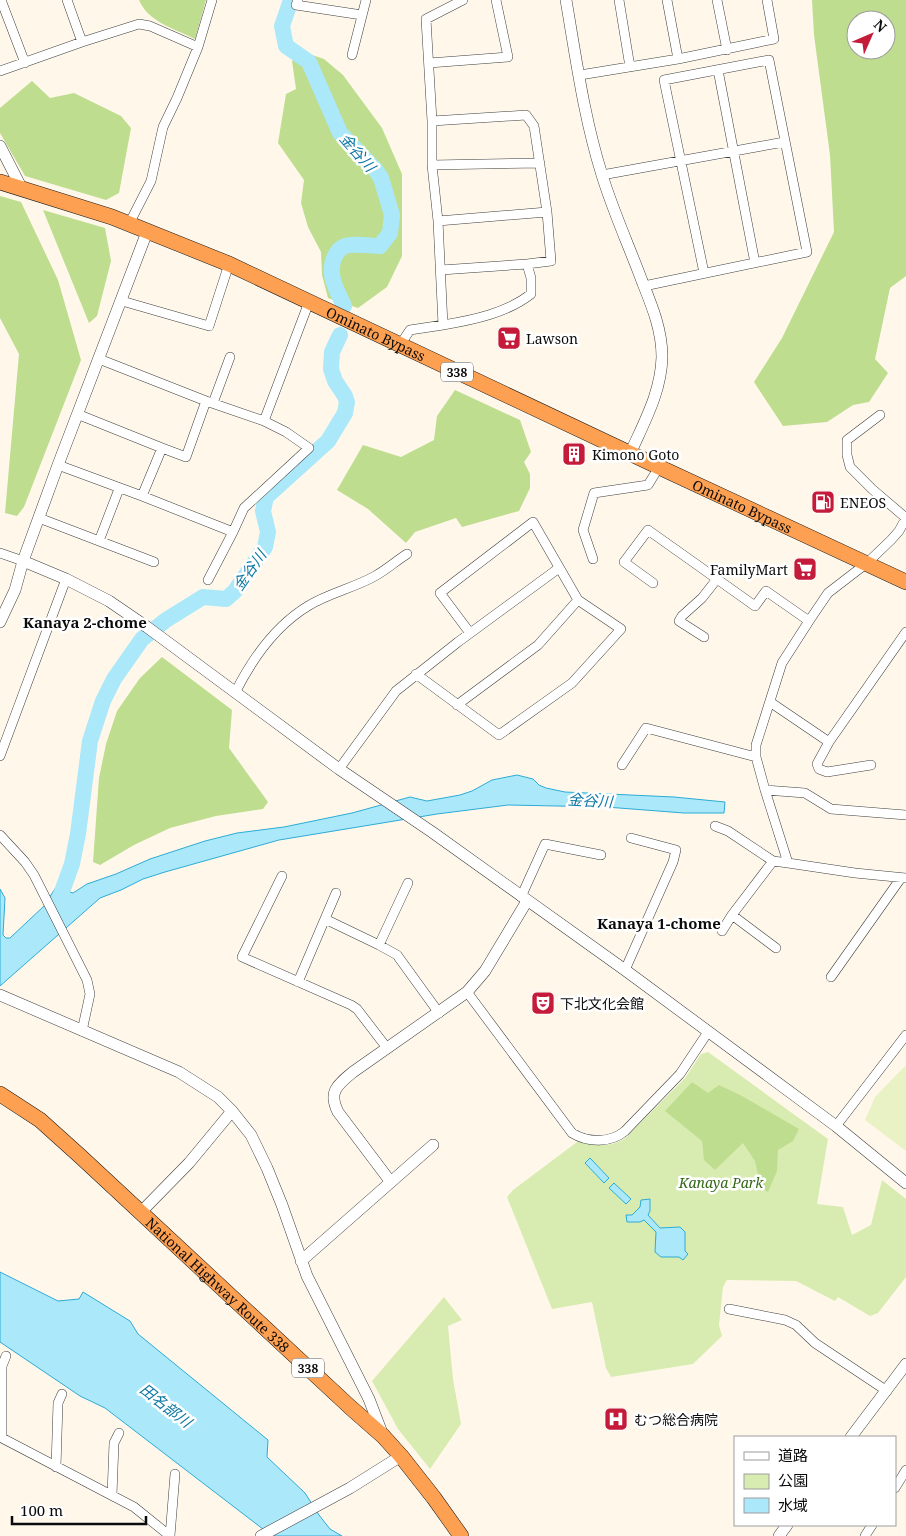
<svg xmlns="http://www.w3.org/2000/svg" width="906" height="1536" font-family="'Noto Serif','Noto Sans JP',serif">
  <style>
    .green { fill: #d8ecb1 }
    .forest { fill: #bedd8f; fill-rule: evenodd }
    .pitch { fill: #e9f2c4 }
    .water { fill: #abe8fa; stroke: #2dabd6 }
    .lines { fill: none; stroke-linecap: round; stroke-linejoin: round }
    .river { stroke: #abe8fa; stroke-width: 16 }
    .minor-casing { stroke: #3e3e3e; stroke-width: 10 }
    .tertiary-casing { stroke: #3e3e3e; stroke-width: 12 }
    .trunk-casing { stroke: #1c1c1c; stroke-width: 16 }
    .minor { stroke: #fff; stroke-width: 9 }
    .tertiary { stroke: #fff; stroke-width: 11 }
    .trunk { stroke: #fea052; stroke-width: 15 }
    .labels { text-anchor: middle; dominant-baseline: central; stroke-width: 5; stroke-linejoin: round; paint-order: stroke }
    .shield { fill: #fff; stroke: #545454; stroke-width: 1 }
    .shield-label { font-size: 12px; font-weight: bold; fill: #0b0b0b }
    .street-label { font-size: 14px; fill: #0b0b0b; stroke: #fff }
    .poi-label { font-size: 14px; fill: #0b0b0b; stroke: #fff; text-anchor: start }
    .park-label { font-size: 14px; font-style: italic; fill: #346718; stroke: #fff }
    .water-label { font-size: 15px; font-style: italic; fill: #0d78a4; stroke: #fff }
    .neighbourhood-label { font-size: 15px; font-weight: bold; fill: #0b0b0b; stroke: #fff }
  </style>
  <rect width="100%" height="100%" fill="#fff8ea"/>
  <!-- green -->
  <path class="green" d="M708,1052L828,1139L817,1204L843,1207L852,1235L871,1225L882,1180L906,1199V1277L878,1313L870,1316L838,1297L835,1301L796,1281L727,1280L723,1287L719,1325L722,1336L693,1364L611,1377L606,1368L592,1302L552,1309L507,1197L513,1190L577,1142C597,1142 605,1150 624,1139L685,1078L701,1054Z
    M444,1297L462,1320L448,1326L453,1379L461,1424L430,1469L398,1429L372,1381Z"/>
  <!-- forest -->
  <path class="forest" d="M139,0H206L195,39C175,29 148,22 139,0Z
    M812,0H906V276L890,288L875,359L888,373L869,402L853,405L827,422L783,426L754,382L782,338L834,232L830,155L814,35ZM856,20H886V50H856Z
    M303,52L324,59L343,75L382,128L402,174V256L387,287L358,308L328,298L322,275L321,252L308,227L301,203L304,180L278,143L286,94L296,89L292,61Z
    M32,81L50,98L74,93L121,116L131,128L119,193L106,200L25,176L0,133V108Z
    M0,196L21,202L58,280L81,360L24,507L17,516L5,513L19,354L0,318Z
    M43,210L105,228L111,261L97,316L89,323Z
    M455,390L520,420L531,452L524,462L530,474V488L519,511L462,527L456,518L415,532L406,543L368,509L337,490L363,445L401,457L434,440L437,416Z
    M162,657L232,710L229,748L268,802L263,809L216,816L170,828L134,845L100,865L93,862L99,778L106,744L117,711L140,678Z
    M692,1082L708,1093L719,1085L742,1096L799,1129L793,1141L778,1150L777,1171L768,1192L761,1188L755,1161L743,1143L715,1170L704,1160L702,1141L665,1111Z"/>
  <!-- pitch -->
  <path class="pitch" d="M906,1065V1151L865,1120L875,1097Z"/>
  <!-- water -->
  <path class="water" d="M517,775L533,779L539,785L546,788L565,792L674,797L725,802L724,813H684L606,807L508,805L437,814L279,840L165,872L143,879L121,890L100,898L0,986V889L5,898L3,935L6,938H10L44,906L58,884L67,891L73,893L87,884L116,874L150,859L205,841L237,833L284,827L352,813L410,797L427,801L460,795L472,791L492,780Z
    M590,1158L609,1178L604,1183L585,1163Z
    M614,1183L631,1199L626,1204L609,1188Z
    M650,1199V1211L648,1215L660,1228L680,1227L685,1232V1251L688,1254L683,1260L679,1257H661L655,1252L656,1232L644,1220L640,1222H627L626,1215H632L640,1207L641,1200Z
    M0,1272L58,1301L79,1299L83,1292L130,1321L138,1334L268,1440L267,1457L305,1493L319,1515L330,1529L342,1536H272L105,1408L80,1396L0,1342Z"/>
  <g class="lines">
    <!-- river -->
    <path class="river" d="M291,0L282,26L286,46L309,62L340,133L375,169L381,178L392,215L390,233L380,246C370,246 354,243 345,246C340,248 336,253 334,258C327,275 337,290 344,306
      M56,908L72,864L78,834L90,741L103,701L114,679L142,639L166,620L203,597L226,599L235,591L265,547L268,532L263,511L266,497L328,441L345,413L347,402L345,396L335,381L331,369L332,352L340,335"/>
    <!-- minor casing -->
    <g class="minor-casing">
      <path id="minor" d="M1,0L25,63
        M67,0L82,42
        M298,0L296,5L362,15
        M619,0L630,67
        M667,0L678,59
        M717,0L727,50
        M352,55L366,0
        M429,63L508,57L496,0
        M718,70L755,263
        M0,71L82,42L139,24L150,26L198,47
        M580,75L678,59L774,39L767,0
        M432,121L526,115L534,126L547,212L551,261L527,264L441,270
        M432,165L540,163
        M602,175L784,142
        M438,221L547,212
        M129,224L151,181L163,127L177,98L198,47L212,0
        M644,286L807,252L769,60L664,80L704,273
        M122,301L209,326L229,264
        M443,325C473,320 507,313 531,294V278L527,264
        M400,345L410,330L443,325L438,221L432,165V121L426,19L463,0
        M99,359L206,401L264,421L309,302
        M213,403L230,357
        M77,414L162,448
        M880,415L847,440V455L850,467L872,489L906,518
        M58,465L142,496L162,448L186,457L206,401
        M142,496L233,532
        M39,518L154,562
        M99,541L119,489
        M0,553L23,561
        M593,559L583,530L594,493L648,485L659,467
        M208,580L233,532L244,508L309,448L286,432L264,421
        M653,583L624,562L648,530L755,606L766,591L809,621
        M704,637L679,621L682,616L702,598L717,579
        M416,674L499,735L572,683L621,629L578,600L533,522L440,593L470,633
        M235,693C252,659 275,626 308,606C329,593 354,588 375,576C386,570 396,561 407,554
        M770,702L829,742
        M457,705L538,645L578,600
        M0,756L66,579
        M622,765L646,728L756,757
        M871,765L827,772L819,769L817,764L829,742L906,632
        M339,769L396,691L458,642L559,568
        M765,790L805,793L831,809L906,815
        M715,826L728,831L773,861L788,863L855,873L906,878
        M0,835L25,862L34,875L87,980L90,994L82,1031
        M788,863L765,790L756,757V745L782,663L809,621L828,593L867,563L891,540L899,531L906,518
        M282,876L242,957L351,1005L357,1009L387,1048
        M521,897L545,844L601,855
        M732,915L776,948
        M325,919L379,945L397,955L439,1013
        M722,931L732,915L773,861
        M379,945L408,883
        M625,970L673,862L676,850L631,838
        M831,977L901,878
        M298,982L336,893
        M467,992L572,1133C588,1143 611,1143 625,1131L680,1074L708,1032
        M836,1126L906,1035
        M729,1309L785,1320L796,1325L815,1343L887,1391
        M0,1437L134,1507L170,1536
        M2,1438V1366L6,1356
        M56,1467L58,1403L62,1394
        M895,1488L906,1470
        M112,1495L114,1443L119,1433
        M170,1536L175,1474
        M865,1536L872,1525"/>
    </g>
    <!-- tertiary casing -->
    <g class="tertiary-casing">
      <path id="tertiary" d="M566,0C576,58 584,118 602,175C613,211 629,246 642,281C652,306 662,330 662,357C661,393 644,422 630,454
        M0,146L22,189
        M23,561L66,579L109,601L147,627L339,769L432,832L625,970L836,1126L906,1183
        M0,622L15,590L23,561L58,465L147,232
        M0,995L179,1072L218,1097L232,1111L251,1135L267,1168L282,1205L307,1276L369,1399L382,1433
        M390,1181L338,1112C328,1092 337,1085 353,1072L467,992L485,971L527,901
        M140,1213L189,1163L232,1111
        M301,1261L433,1145
        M851,1437L906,1364
        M261,1536L350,1488L401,1456
        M779,1536L787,1525"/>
    </g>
    <!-- trunk casing -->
    <g class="trunk-casing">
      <g id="trunk">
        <path id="s1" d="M0,182L112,217L229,264L659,467L906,582"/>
        <path id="s2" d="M0,1094L40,1120L80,1156L350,1407L383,1436L401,1456L434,1498L461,1536"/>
      </g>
    </g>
    <!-- minor -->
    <use href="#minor" class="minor"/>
    <!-- tertiary -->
    <use href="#tertiary" class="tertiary"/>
    <!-- trunk -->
    <use href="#trunk" class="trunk"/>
  </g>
  <!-- icons -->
  <defs>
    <g id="supermarket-square" transform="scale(1.25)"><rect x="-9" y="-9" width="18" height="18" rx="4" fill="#c41b3b" stroke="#fff"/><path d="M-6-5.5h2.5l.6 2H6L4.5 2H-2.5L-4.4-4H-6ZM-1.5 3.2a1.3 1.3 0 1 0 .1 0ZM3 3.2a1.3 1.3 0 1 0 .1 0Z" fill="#fff"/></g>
    <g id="building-square" transform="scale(1.25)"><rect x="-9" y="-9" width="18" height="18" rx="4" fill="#c41b3b" stroke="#fff"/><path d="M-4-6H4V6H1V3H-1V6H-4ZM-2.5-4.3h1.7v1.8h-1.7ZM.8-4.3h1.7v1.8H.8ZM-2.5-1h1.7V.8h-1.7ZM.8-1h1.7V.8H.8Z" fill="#fff"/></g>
    <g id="fuel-square" transform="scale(1.25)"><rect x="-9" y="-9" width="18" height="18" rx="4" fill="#c41b3b" stroke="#fff"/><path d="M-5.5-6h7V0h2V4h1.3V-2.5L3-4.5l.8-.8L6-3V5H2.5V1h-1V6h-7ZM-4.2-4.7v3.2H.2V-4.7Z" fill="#fff"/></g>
    <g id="theatre-square" transform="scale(1.25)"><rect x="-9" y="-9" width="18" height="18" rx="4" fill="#c41b3b" stroke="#fff"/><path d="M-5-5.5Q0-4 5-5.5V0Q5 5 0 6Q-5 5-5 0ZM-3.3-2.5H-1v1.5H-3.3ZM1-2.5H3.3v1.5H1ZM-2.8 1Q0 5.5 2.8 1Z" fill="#fff"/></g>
    <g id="hospital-square" transform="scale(1.25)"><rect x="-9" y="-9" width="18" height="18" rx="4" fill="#c41b3b" stroke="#fff"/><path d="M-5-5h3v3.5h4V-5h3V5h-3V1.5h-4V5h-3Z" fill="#fff"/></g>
  </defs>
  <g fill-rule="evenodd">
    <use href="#supermarket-square" x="509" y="338"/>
    <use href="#building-square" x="574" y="454"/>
    <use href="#fuel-square" x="823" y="502"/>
    <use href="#supermarket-square" x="805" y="569"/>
    <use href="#theatre-square" x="543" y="1003"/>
    <use href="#hospital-square" x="616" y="1419"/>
  </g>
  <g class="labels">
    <!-- shield labels -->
    <g class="shield">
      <rect x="441" y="362.5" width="32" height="19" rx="4"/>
      <rect x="292" y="1358.5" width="32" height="19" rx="4"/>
    </g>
    <g class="shield-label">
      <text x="457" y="372">338</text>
      <text x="308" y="1368">338</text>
    </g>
    <!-- street labels -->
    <g class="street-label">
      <text stroke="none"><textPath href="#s1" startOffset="406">Ominato Bypass</textPath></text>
      <text stroke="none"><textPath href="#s1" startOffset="811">Ominato Bypass</textPath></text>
      <text stroke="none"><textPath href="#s2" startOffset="290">National Highway Route 338</textPath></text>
    </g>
    <!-- poi labels -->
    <g class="poi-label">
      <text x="526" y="338">Lawson</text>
      <text x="592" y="454">Kimono Goto</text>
      <text x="840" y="502">ENEOS</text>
      <text x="788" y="569" text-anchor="end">FamilyMart</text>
      <text x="560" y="1003">下北文化会館</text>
      <text x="634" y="1419">むつ総合病院</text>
    </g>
    <!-- park labels -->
    <g class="park-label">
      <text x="721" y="1182">Kanaya Park</text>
    </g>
    <!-- water labels -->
    <g class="water-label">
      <text transform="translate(358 152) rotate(49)">金谷川</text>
      <text transform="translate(249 570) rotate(-55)">金谷川</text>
      <text transform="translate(590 800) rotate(3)">金谷川</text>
      <text transform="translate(166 1405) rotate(38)">田名部川</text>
    </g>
    <!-- neighbourhood labels -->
    <g class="neighbourhood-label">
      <text x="85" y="622">Kanaya 2-chome</text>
      <text x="659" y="923">Kanaya 1-chome</text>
    </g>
  </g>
  <!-- legend -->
  <rect x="734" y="1436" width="162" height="90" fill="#ffffff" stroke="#9d9d9d"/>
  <rect x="744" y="1452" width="25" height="8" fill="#ffffff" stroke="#9d9d9d"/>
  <text x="778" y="1461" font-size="15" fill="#0b0b0b">道路</text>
  <rect x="744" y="1474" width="25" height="15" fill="#d8ecb1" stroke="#9d9d9d"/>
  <text x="778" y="1486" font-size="15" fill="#0b0b0b">公園</text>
  <rect x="744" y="1498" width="25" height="15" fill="#abe8fa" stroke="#9d9d9d"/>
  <text x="778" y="1511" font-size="15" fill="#0b0b0b">水域</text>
  <!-- north arrow -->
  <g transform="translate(871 35) rotate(45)"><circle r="24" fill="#ffffff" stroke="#9d9d9d"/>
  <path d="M0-4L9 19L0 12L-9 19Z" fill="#c41b3b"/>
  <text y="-8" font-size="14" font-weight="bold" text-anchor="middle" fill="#0b0b0b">N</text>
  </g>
  <!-- scale -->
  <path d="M12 1516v8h134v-8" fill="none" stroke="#0b0b0b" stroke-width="2.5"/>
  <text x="20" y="1516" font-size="15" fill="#0b0b0b" stroke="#ffffff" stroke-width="4" paint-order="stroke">100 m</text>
</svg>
